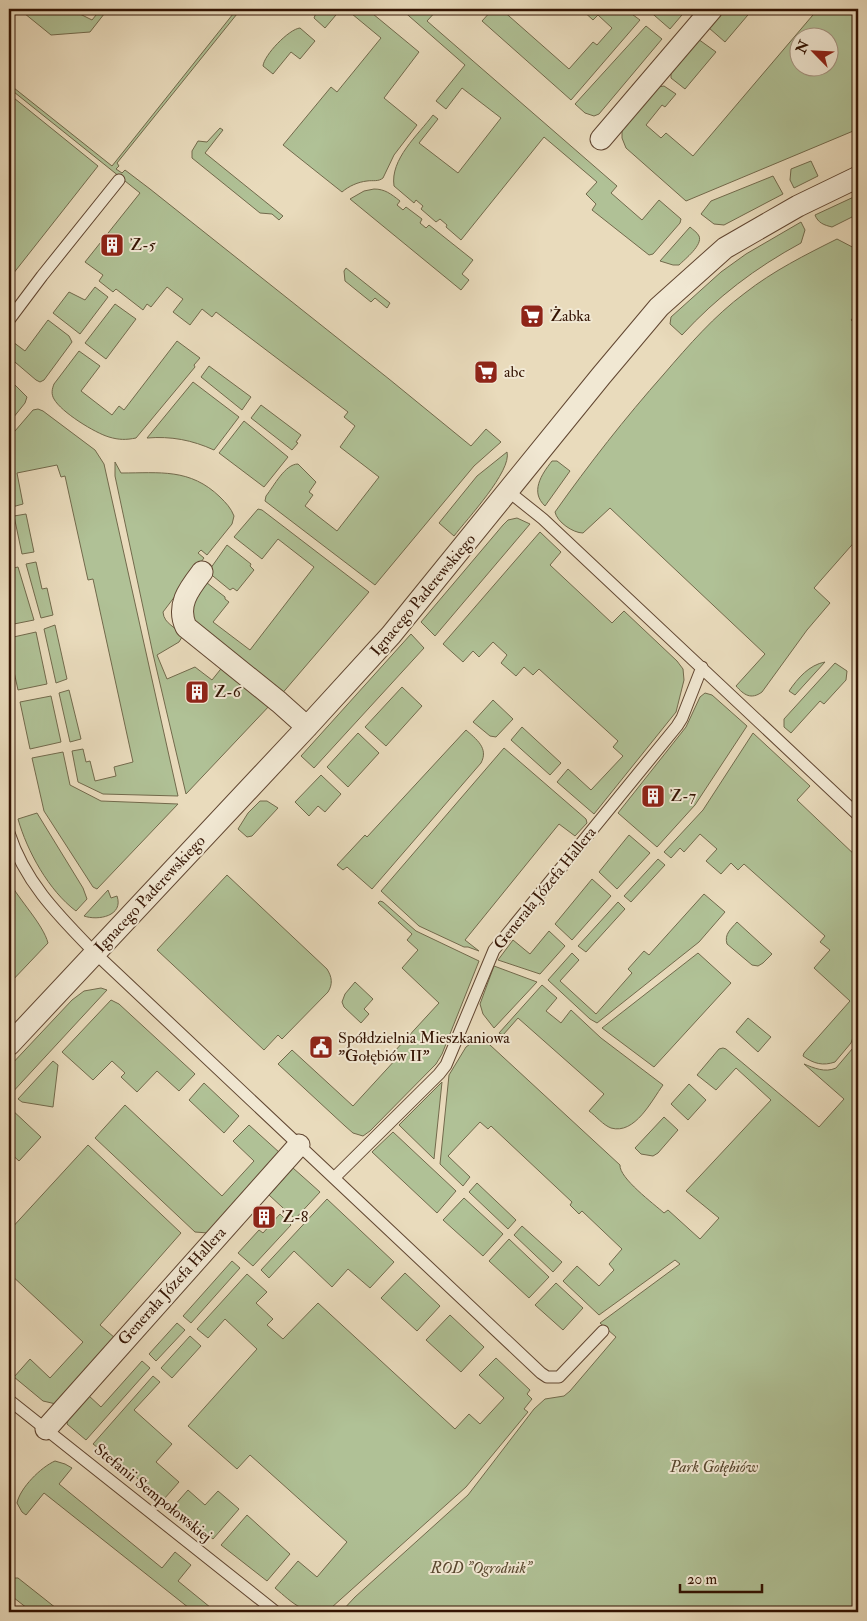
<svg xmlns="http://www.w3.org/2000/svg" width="867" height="1621" font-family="'IM FELL Double Pica',serif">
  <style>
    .green { fill: #b0c196; stroke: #726a4c; fill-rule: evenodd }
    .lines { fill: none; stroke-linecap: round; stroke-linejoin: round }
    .service-casing { stroke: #614631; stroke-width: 13 }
    .minor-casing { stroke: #614631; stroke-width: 23 }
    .service { stroke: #f1e8d3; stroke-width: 11 }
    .minor { stroke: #f1e8d3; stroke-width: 21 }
    .labels { text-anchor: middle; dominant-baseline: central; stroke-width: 4; stroke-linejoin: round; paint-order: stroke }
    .poi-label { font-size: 16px; fill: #341403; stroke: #f1e8d3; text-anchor: start }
    .street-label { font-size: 16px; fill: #341403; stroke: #f1e8d3 }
    .park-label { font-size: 16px; font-style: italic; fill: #59482f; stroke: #f1e8d3 }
  </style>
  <rect width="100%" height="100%" fill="#e9dbbc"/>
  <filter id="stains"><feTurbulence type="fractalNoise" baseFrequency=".004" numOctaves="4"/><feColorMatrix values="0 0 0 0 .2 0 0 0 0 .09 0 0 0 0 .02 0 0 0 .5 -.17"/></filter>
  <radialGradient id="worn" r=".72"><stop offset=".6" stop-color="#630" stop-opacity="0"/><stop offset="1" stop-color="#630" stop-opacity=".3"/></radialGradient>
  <!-- green -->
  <path class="green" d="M19,9H70L92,20L101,9H108L90,32L51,35Z
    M237,9H241L117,163L119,166L116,169L122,173L125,170L150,189L389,379L471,446L486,429L501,442L474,466L375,585L265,501L266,496C274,486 285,464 298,464L316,482L309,492L313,495L305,506L337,531L379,477L340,447L355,426L344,417L348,412L216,312L212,317L202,309L190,325L173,312L183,299L167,287L151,307L147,304L143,310L116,289L113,292L99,281L103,275L85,262L140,193L9,88V84L112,166Z
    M322,9H341L325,28L314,18L316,13Z
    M346,9H367L419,52L384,98L417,125L394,155L383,178C378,182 373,180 367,181C358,182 349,186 342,192L283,145L331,87L337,92L381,38Z
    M401,9H438L427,21L617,186L611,193L642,220L659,200L681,219L680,223L653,254L649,255L592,210L596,204L586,194L597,182L544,137L461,240L446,227L447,225L440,219L436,222L421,209L423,206L416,200L414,203L394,186C390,159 418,135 433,115L438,119L419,143L458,173L501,118L462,88L446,109L436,101L465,65Z
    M493,9H501L569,69L593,42L597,45L612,28L598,15L593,20L581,9H625L640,20L571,100L482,21Z
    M647,9H687L670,29Z
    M724,9H753L725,42L709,28V25Z
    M818,9H858V129L686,201L626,148L622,138V130L658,87L664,86L676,94L665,107L662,105L646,125L661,138L666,133L693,156ZM800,38H830V68H800Z
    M646,26L662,39L599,114L594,116L585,113L575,104Z
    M300,28L315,41L300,59L291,52L273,74L263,66C264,55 289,29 300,28Z
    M698,39L716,52L685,89L671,78V72Z
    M9,94L98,166L9,279Z
    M220,128L223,130L205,153L283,216L279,220L272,214L260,213L192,158V151L198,141L207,142Z
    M811,161L818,176L794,188L790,180L791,169Z
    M773,176L783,194L724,225L714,224L701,214L711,201Z
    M374,189C385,189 391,194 400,201L397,205L403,210L406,207L422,219L420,223L426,228L429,225L473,260L462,274L469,280L461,290L350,199L364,191Z
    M858,195V214L832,227C824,225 818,223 815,215Z
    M801,222L805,230L801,243C755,268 717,297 682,335L670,324L671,317L721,272L746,254Z
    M690,227C693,230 697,232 699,236C703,245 685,259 679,265H673L660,261Z
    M837,239L858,250V312L851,320L858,326V538L814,588L830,603L807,630L762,692C751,700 744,695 736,686L765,654L610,508L583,533C573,533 557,522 555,512C589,464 625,418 664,374C689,345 714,316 745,293C773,271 805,255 837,239Z
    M346,268L390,303L387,308L375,298L371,302L345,281L344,271Z
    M95,287L108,297L80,334L53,313L69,292L85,300Z
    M115,304L136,319L106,359L85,343Z
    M48,320L69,336L72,342L44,380L40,382L36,380L9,357V339L25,351Z
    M177,341L200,358L194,365L195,367L136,438C126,440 119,440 109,437C95,433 61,412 54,399C51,394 52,389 54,384L79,351L100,366L81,391L112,415L119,406L124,410Z
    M209,366L251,397L242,410L201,377Z
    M9,379L27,397L25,403L9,423Z
    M193,382L239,417L214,450C192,440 171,436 147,438Z
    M261,405L301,435L296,442L298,443L292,450L251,418Z
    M38,409L43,411L95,450L104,464L178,796L103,794L78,782L72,751L83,749L86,762L90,761L95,781L116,776L114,767L133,762L93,579L88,580L65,476L61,477L57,465L17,473L23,504L12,507L9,491V438L33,410Z
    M244,421L288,457L264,487L219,453Z
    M507,452C512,471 467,519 454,536L439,523L477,476Z
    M552,461H557L570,471L545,506C530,492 541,475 552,461Z
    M115,462L121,473C160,473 190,468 220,497C226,503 231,508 234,516L232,524L207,555L201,550L198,553L204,558L163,612C164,625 177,626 182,637L179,642L157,655L167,679L195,667L212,680L224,665L272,703L186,794L153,654L115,476Z
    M258,509L262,510L369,592L280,696L194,625L191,599L202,579L225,597V599L229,602L213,622L250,650L314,567L278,539L262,559L234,537Z
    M26,514L34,552L22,554L14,516Z
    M517,518L530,524L435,636L421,622L503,525L508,520Z
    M540,532L561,552L550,565L612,623L624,611L677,661L683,669L684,680L676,712L594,814L557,782L568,769L591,790L623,756L613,747L618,741L539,669L533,675L524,667L516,676L501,663L507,655L493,642L479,657L473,651L463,662L443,644Z
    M227,545L251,564L250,566L254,570L237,591L233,588L230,590L208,572Z
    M36,562L42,589L47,588L53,615L41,618L26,564Z
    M18,567L34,620L9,625V569Z
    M55,625L67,679L56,683L44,629Z
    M36,632L47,684L18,690L9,649V638Z
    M411,634L424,648L314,768L301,756Z
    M825,662L795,695L789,691C798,678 809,665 825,662Z
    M835,663L847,671L846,680L824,704L820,701L791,733L784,727V719Z
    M402,687L422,706L386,746L365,727Z
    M69,690L81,739L70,742L59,693Z
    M705,693L712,695L747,726L695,805L657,847L618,813L686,727L700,697Z
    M51,696L61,742L30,749L20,702Z
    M493,700L513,719L496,737L490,736L473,722Z
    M522,727L561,763L550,775L511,740Z
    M466,730C476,739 489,748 481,763L372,889L347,867L343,870L337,865L365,835L367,837Z
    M358,733L379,753L348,787L327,767Z
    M753,733L810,786L797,800L858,858V1024L851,1043L835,1062C823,1066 814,1064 803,1056L804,1053L850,1001L814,968L830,950L820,942L825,936L744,864L738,870L731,863L721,874L706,861L717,849L700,834L684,852L680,848L671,858L664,852L703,810Z
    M504,748L586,819L587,823L575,836L559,824L465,940L479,951L468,947H464L419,926L381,891Z
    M63,752L70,785L101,801L178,804L97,889L93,887L44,811L32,758Z
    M321,775L341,794L325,812L318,806L309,816L295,802Z
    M260,801H267L278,808L252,836L247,837L238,829L248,813Z
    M37,813L83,888L87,899L76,911C49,891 27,851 18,819Z
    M629,835L650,853L617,889L599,872Z
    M658,859L665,865L631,902L624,896Z
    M227,875L327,969C332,977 333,984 328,992L282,1039L278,1035L264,1050L157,950Z
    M592,879L611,896L572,940L555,924Z
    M9,881C19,900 43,924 48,943L9,984Z
    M108,890L111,898L117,896C124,916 98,921 84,916Z
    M704,894L725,912L699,942L597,1023L590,1019L548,980L572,953L579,960L560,981L596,1014L632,973L628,969L644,951L649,955Z
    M380,901L383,902L416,931L479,961L442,1054L436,1064L370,1131L363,1136L353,1133L345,1126L278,1064L292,1050L353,1106L397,1058L393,1053L439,1003L402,968L418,950L407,940L412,934L378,903Z
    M618,902L625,909L586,952L578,946Z
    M737,922L772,954L763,963L758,966L752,965L727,944C724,934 731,929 737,922Z
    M549,931L565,946L540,974L498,960L513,940L530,954Z
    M698,953L731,983L654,1067L602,1028Z
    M494,966L537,982L494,1028L483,1014L480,1004Z
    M355,982L373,999L364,1009L369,1014L361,1023L344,1007L342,1002L345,994Z
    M542,985L557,998L546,1011L561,1023L571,1010L601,1038L663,1085C652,1100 635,1135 611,1128C603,1125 596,1116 589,1111L604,1094L518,1018L503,1035L499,1033Z
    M101,988L107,990L9,1096V1067L72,1000L84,991Z
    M111,1000L119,1004L195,1074L179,1091L157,1071L137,1092L121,1077L125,1073L112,1061L93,1080L62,1052Z
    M748,1018L771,1037L758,1052L736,1032Z
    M477,1039H481L490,1045L620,1165C619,1178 654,1204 664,1213L668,1210L700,1239L719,1218L686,1191L771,1100L736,1068L716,1090L697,1075L719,1049L723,1048L726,1049L819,1127L844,1099L804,1064C814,1068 825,1073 836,1068L858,1042V1612H341L355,1597L468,1495L534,1409L545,1399L564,1396L570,1391L616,1337L600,1323L680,1264L675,1260L599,1315L563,1281L577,1266L599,1286L614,1270L609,1264L622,1249L582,1211L579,1214L570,1205L572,1202L491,1126L488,1129L480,1122L448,1156L470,1177L463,1186L440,1164L449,1075L466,1047Z
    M53,1061L58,1065L53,1107L22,1102L18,1099Z
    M442,1082L434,1159L399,1125Z
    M204,1083L239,1116L224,1133L189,1100Z
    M689,1084L706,1100L688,1120L671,1104Z
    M125,1105L222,1196L254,1161L233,1141L249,1125L280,1153L208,1233L195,1232L95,1138Z
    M10,1108L41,1137L19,1161L9,1152Z
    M664,1117L678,1130L658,1153L653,1156L641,1154L635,1148Z
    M393,1132L456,1191L437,1213L372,1152Z
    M88,1145L181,1233L100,1325L115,1338L56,1404L43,1401L14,1377L30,1359L50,1378L83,1342L9,1273V1231Z
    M293,1168L320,1192L295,1219L269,1195Z
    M477,1183L516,1220L508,1229L469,1192Z
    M464,1198L503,1234L483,1256L443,1220Z
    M327,1199L394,1262L370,1288L348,1269L332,1287L294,1251L269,1278L261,1270Z
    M280,1214L291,1225L253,1266L238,1253L259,1230L263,1233Z
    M522,1226L562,1262L553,1272L514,1235Z
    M509,1239L549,1277L529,1298L489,1261Z
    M232,1261L240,1268L191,1323L183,1316Z
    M405,1273L440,1306L417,1331L381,1298Z
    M247,1274L267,1292L256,1303L273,1319L267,1325L283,1339L318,1303L455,1429L469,1414L480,1424L504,1398L479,1375L496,1358L530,1390L527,1394L532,1399L524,1409L528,1412L466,1487L331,1608C306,1618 293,1603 275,1588L298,1561L317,1577L347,1542L250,1455L237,1469L188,1426L257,1349L225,1319L208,1338L197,1329Z
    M556,1283L583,1308L563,1330L535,1305Z
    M450,1315L484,1347L461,1372L426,1340Z
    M177,1323L185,1330L156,1361L149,1354Z
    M190,1336L201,1346L172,1378L161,1368Z
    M142,1361L150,1368L86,1440L67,1424L68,1420L88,1395L101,1407Z
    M153,1376L160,1382L134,1410L172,1444L156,1462L179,1482L164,1499L93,1444Z
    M55,1461L65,1464L72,1468L59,1484L162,1568L175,1552L191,1565L178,1581L216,1612H194L44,1493L26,1515L22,1512L17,1503C20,1488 41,1467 55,1461Z
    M188,1490L205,1505L218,1491L239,1509L213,1539L173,1507Z
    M247,1515L290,1554L267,1581L221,1545Z
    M14,1578H18L61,1612H32L9,1594V1584Z"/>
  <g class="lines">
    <!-- service casing -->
    <g class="service-casing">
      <path id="service" d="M9,320L42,276L119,180
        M508,491L543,519L858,815
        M9,833C25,883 60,917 95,953L541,1373L547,1377H559L603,1331
        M334,1178L439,1074L446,1065L494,950L677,726L682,718L702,667
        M9,1400L276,1612"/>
    </g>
    <!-- minor casing -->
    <g class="minor-casing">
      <path id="minor" d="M601,139L712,9
        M202,572C189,589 176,605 186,627L279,702L307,727
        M9,1045L307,727L391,635L601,376L659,307L725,248L798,206L858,177
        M46,1429L299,1145"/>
    </g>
    <!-- service -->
    <use href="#service" class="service"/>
    <!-- minor -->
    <use href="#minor" class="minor"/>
  </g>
  <!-- icons -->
  <defs>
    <g id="building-square" transform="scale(1.25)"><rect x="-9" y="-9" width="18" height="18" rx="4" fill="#8f2418" stroke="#f1e8d3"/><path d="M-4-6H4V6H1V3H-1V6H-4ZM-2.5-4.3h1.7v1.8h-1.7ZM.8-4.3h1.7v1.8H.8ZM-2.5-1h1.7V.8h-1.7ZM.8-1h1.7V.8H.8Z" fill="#fff"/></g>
    <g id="supermarket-square" transform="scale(1.25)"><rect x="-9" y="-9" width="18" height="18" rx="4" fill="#8f2418" stroke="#f1e8d3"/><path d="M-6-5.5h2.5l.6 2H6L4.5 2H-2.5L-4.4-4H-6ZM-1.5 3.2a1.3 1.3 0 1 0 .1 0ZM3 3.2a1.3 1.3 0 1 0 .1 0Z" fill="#fff"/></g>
    <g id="civic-square" transform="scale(1.25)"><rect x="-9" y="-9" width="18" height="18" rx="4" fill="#8f2418" stroke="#f1e8d3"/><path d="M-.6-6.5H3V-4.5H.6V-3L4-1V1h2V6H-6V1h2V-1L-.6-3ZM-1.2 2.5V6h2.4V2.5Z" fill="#fff"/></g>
  </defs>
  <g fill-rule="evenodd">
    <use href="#building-square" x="112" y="245"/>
    <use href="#supermarket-square" x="532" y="316"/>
    <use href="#supermarket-square" x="486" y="372"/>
    <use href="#building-square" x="197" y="692"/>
    <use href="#building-square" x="653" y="796"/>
    <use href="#civic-square" x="321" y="1047"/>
    <use href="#building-square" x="264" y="1217"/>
  </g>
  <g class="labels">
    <!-- poi labels -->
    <g class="poi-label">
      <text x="130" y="245">Z-5</text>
      <text x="550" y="316">Żabka</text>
      <text x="504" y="372">abc</text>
      <text x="214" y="692">Z-6</text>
      <text x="670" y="796">Z-7</text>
      <text x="338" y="1038">Spółdzielnia Mieszkaniowa<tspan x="338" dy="18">"Gołębiów II"</tspan></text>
      <text x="282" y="1217">Z-8</text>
    </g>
    <!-- street labels -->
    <g class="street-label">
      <text transform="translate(423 595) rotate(-50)">Ignacego Paderewskiego</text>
      <text transform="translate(545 888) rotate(-51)">Generała Józefa Hallera</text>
      <text transform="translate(150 894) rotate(-47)">Ignacego Paderewskiego</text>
      <text transform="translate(172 1286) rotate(-48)">Generała Józefa Hallera</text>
      <text transform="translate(153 1493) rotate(39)">Stefanii Sempołowskiej</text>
    </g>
    <!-- park labels -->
    <g class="park-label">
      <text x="714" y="1467">Park Gołębiów</text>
      <text x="481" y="1568">ROD "Ogrodnik"</text>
    </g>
  </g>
  <!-- margin -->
  <rect width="867" height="1621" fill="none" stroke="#e9dbbc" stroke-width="30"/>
  <rect x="10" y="10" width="847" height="1601" fill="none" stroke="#341403" stroke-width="2.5"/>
  <rect x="15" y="15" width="837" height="1591" fill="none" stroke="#341403"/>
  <!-- north arrow -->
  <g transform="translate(814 52) rotate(294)"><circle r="24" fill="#f1e8d3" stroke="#a59380"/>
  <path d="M0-4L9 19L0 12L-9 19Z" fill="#8f2418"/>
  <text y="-8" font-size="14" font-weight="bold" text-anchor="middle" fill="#341403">N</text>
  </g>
  <!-- scale -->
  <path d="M680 1584v8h82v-8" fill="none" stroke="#341403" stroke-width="2.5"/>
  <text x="687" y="1584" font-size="15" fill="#341403" stroke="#f1e8d3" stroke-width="4" paint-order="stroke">20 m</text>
  <rect width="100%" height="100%" filter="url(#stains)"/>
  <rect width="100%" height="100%" fill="url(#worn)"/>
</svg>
